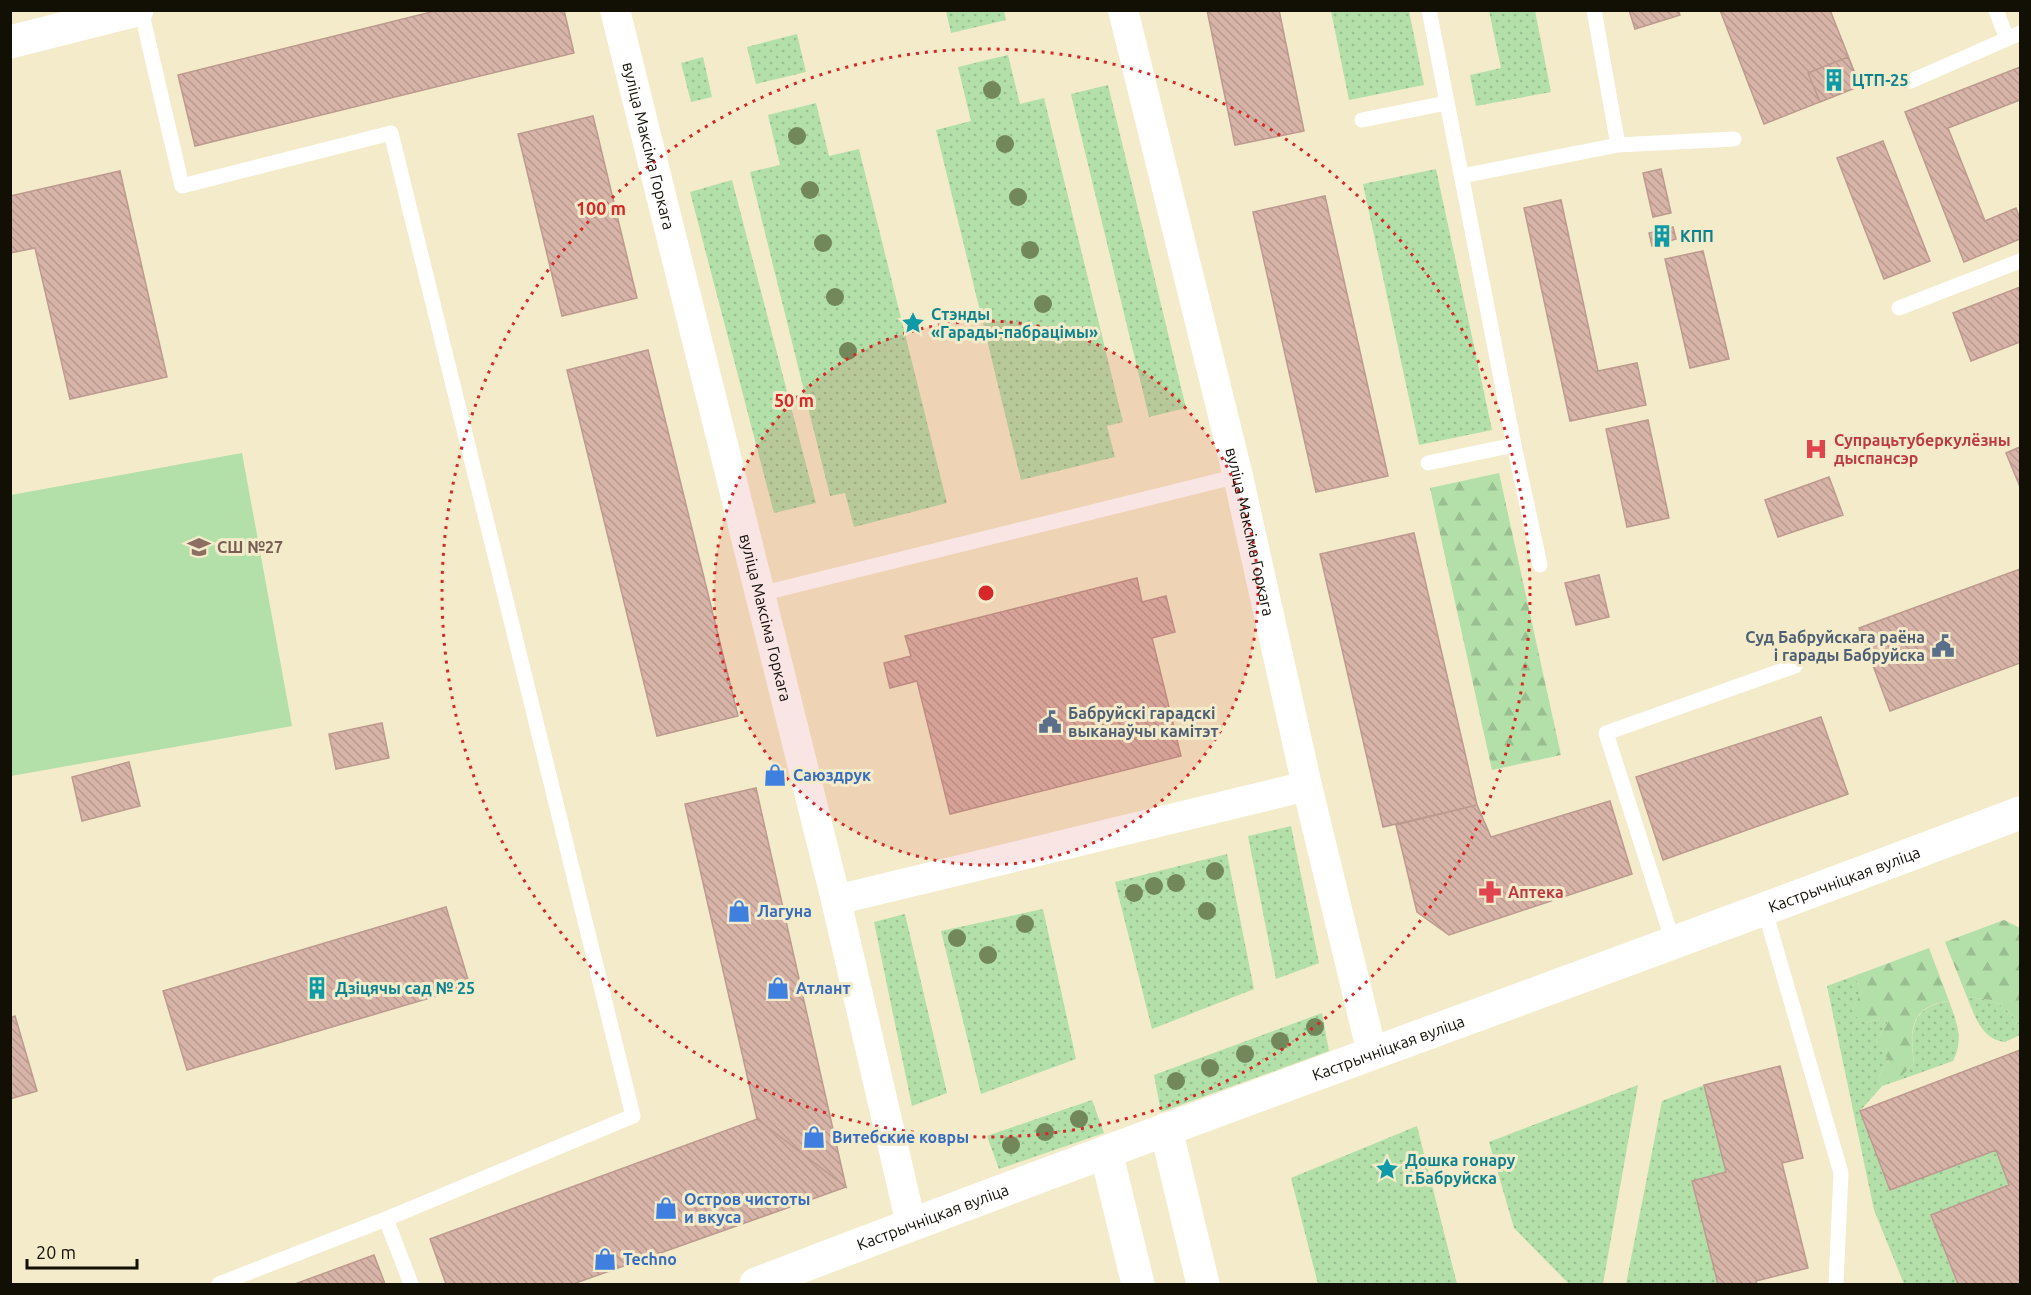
<svg xmlns="http://www.w3.org/2000/svg" width="2031" height="1295" font-family="Ubuntu,sans-serif">
  <style>
    .grass { fill: url(#grass-dots) }
    .forest { fill: url(#forest-firs) }
    .pitch { fill: #b3dfa9 }
    .building { fill: url(#building-back-hatch); stroke: #bd9a8f; stroke-width: 1.5 }
    .lines { fill: none; stroke-linecap: round; stroke-linejoin: round }
    .lane { stroke: #fff; stroke-width: 15 }
    .street { stroke: #fff; stroke-width: 30 }
    .secondary { stroke: #fff; stroke-width: 33 }
    .tree { fill: #73885a }
    .ring { fill: none; stroke: #d62828; stroke-width: 3; stroke-dasharray: 3 6 }
    .labels { text-anchor: middle; dominant-baseline: central; stroke-width: 6; stroke-linejoin: round; paint-order: stroke }
    .culture-label { font-size: 16px; font-weight: bold; fill: #0d838f; stroke: #f3ebc9; text-anchor: start }
    .street-label { font-size: 16px; fill: #120f05; stroke: #f3ebc9 }
    .health-label { font-size: 16px; font-weight: bold; fill: #be3a42; stroke: #f3ebc9; text-anchor: start }
    .education-label { font-size: 16px; font-weight: bold; fill: #785e54; stroke: #f3ebc9; text-anchor: start }
    .service-label { font-size: 16px; font-weight: bold; fill: #4e5e75; stroke: #f3ebc9; text-anchor: end }
    .shop-label { font-size: 16px; font-weight: bold; fill: #366cbe; stroke: #f3ebc9; text-anchor: start }
    .centre { fill: #d62828; stroke: #f3ebc9; stroke-width: 3 }
    .ring-label { font-size: 18px; text-anchor: middle; font-weight: bold; fill: #d62828; stroke: #f3ebc9; stroke-width: 6; stroke-linejoin: round; paint-order: stroke }
  </style>
  <defs>
    <pattern id="grass-dots" width="8" height="8" patternUnits="userSpaceOnUse" patternTransform="scale(1.5)"><rect width="8" height="8" fill="#b3dfa9"/><path d="M2 2h.1M6 6h.1" fill="none" stroke="#99be90" stroke-width="1.8" stroke-linecap="round"/></pattern>
    <pattern id="forest-firs" width="22" height="20" patternUnits="userSpaceOnUse" patternTransform="scale(1.5)"><rect width="22" height="20" fill="#b3dfa9"/><path d="M5 1l3.5 6h-7zM16 11l3.5 6h-7z" fill="#99be90"/></pattern>
    <pattern id="building-back-hatch" width="6" height="6" patternUnits="userSpaceOnUse" patternTransform="scale(1.5)"><rect width="6" height="6" fill="#d8b4a8"/><path d="M-1 5l2 2M0 0l6 6M5-1l2 2" fill="none" stroke="#b89a8f"/></pattern>
  </defs>
  <rect width="100%" height="100%" fill="#f3ebc9"/>
  <!-- grass -->
  <path class="grass" d="M946,11H1004L1006,20L951,33Z
    M1331,11H1409L1424,85L1349,100Z
    M1489,11H1535L1551,92L1476,106L1470,75L1501,68Z
    M797,34L806,72L756,84L747,47Z
    M1008,55L1020,104L1044,98L1123,422L1107,426L1115,457L1021,480L936,130L971,121L958,67Z
    M703,57L712,97L691,102L681,63Z
    M1108,85L1186,408L1149,417L1071,94Z
    M816,103L829,156L859,149L947,503L854,527L845,493L830,496L750,172L780,165L768,115Z
    M1436,169L1492,430L1419,445L1363,184Z
    M732,180L816,503L774,513L690,192Z
    M1291,826L1319,963L1276,979L1248,836Z
    M1227,854L1254,989L1152,1029L1115,882Z
    M1043,909L1076,1059L981,1094L941,931Z
    M905,914L947,1093L912,1106L874,922Z
    M1854,976L1862,991L1853,1008L1866,1023L1883,1017L1888,1022L1876,1041L1889,1061L1881,1071L1878,1079L1882,1086L1860,1111L1890,1190L1996,1150L2009,1185L1931,1215L1958,1284H1904L1874,1210L1827,986Z
    M1967,997L1991,1000L2004,1007L2020,1024V1035L2005,1042C1981,1039 1975,1016 1967,997Z
    M1949,1001C1957,1023 1964,1039 1953,1061L1897,1081L1914,1063C1910,1030 1910,1007 1949,1001Z
    M1322,1013L1329,1051L1161,1112L1154,1075Z
    M1638,1085L1603,1284H1569L1514,1228L1489,1142Z
    M1704,1085L1726,1172L1692,1181L1718,1284H1626L1662,1101Z
    M1092,1100L1104,1133L999,1169L987,1136Z
    M1417,1126L1457,1284H1318L1291,1178Z"/>
  <!-- forest -->
  <path class="forest" d="M1499,473L1561,755L1492,770L1430,488Z
    M2004,920L2020,928V1024L2004,1007L1991,1000L1967,997L1945,942Z
    M1929,948L1949,1001C1910,1006 1909,1030 1914,1063L1897,1081L1882,1086L1878,1079L1881,1071L1889,1061L1876,1041L1888,1022L1883,1017L1866,1023L1853,1015V1008L1862,991L1854,976Z"/>
  <!-- pitch -->
  <path class="pitch" d="M242,453L292,726L11,776V495Z"/>
  <!-- building -->
  <path class="building" d="M439,10H564L574,53L195,146L178,75Z
    M1207,10H1279L1304,131L1235,145Z
    M1629,10H1678L1680,15L1635,29Z
    M1720,10H1830L1860,86L1764,124Z
    M1848,57L1860,86L1820,102L1808,73Z
    M2020,67V100L1948,128L1985,221L2016,208L2020,219V239L1964,262L1905,112Z
    M593,116L637,298L562,316L518,134Z
    M1883,141L1930,261L1884,279L1837,158Z
    M1661,169L1671,213L1653,217L1643,173Z
    M120,171L167,377L70,399L35,248L10,253V196Z
    M1325,196L1388,476L1316,492L1253,212Z
    M1561,200L1598,371L1637,363L1646,405L1570,421L1524,208Z
    M1673,227L1676,239L1652,246L1649,233Z
    M1703,251L1729,359L1690,368L1665,259Z
    M2020,287V342L1971,361L1953,313Z
    M648,350L738,716L657,736L567,370Z
    M1648,420L1669,518L1627,527L1606,429Z
    M2020,447V487L2006,453Z
    M1829,477L1843,515L1778,537L1765,500Z
    M1414,533L1477,805L1383,827L1320,554Z
    M2020,569V663L1890,711L1859,628Z
    M1599,575L1609,617L1576,625L1565,583Z
    M1137,578L1142,602L1166,596L1175,632L1152,638L1181,756L950,814L917,681L890,688L884,663L911,656L905,636Z
    M1821,717L1848,794L1663,860L1636,777Z
    M382,723L389,758L336,769L329,734Z
    M129,762L140,806L82,821L72,777Z
    M756,788L846,1187L757,1119L685,804Z
    M1610,801L1632,874L1449,935L1417,912L1396,825L1477,805L1491,837Z
    M446,907L470,986L187,1070L163,991Z
    M15,1016L37,1091L10,1099V1018Z
    M2020,1050V1284H1958L1931,1215L2009,1185L1996,1150L1890,1190L1860,1111Z
    M1780,1066L1803,1158L1782,1163L1808,1268L1756,1281L1757,1284H1718L1692,1181L1726,1172L1704,1085Z
    M757,1119L846,1187L573,1284H446L430,1239Z
    M374,1255L385,1284H295Z"/>
  <g class="lines">
    <!-- lane -->
    <path class="lane" d="M141,10L182,186L391,133L633,1116L386,1219L219,1284
      M1996,10L2007,39L2020,33
      M1911,81L2007,39
      M1362,120L1446,103
      M1618,145L1734,139
      M1462,176L1618,145L1594,10
      M1899,308L2020,261
      M1514,445L1540,565
      M1428,463L1514,445L1429,10
      M760,594L1238,476
      M1765,911L1841,1173L1836,1284
      M1673,942L1606,733L1795,666
      M386,1219L411,1284"/>
    <!-- street -->
    <g class="street">
      <path id="s1" d="M615,10L836,900L911,1224"/>
      <path id="s2" d="M1123,10L1238,476L1307,786L1372,1053"/>
      <path d="M836,900L1307,786"/>
    </g>
    <!-- secondary -->
    <g class="secondary">
      <path d="M10,42L137,10"/>
      <path d="M1166,1129L1203,1284"/>
      <path d="M1106,1152L1138,1284"/>
      <path id="s3" d="M756,1284C1176,1122 1600,973 2020,813"/>
    </g>
  </g>
  <!-- trees -->
  <g class="tree">
    <circle cx="992" cy="90" r="9"/>
    <circle cx="797" cy="136" r="9"/>
    <circle cx="1005" cy="144" r="9"/>
    <circle cx="810" cy="190" r="9"/>
    <circle cx="1018" cy="197" r="9"/>
    <circle cx="823" cy="243" r="9"/>
    <circle cx="1030" cy="250" r="9"/>
    <circle cx="835" cy="297" r="9"/>
    <circle cx="1043" cy="304" r="9"/>
    <circle cx="848" cy="351" r="9"/>
    <circle cx="1215" cy="871" r="9"/>
    <circle cx="1176" cy="883" r="9"/>
    <circle cx="1154" cy="886" r="9"/>
    <circle cx="1134" cy="893" r="9"/>
    <circle cx="1207" cy="911" r="9"/>
    <circle cx="1025" cy="924" r="9"/>
    <circle cx="957" cy="938" r="9"/>
    <circle cx="988" cy="955" r="9"/>
    <circle cx="1315" cy="1027" r="9"/>
    <circle cx="1280" cy="1041" r="9"/>
    <circle cx="1245" cy="1054" r="9"/>
    <circle cx="1210" cy="1068" r="9"/>
    <circle cx="1176" cy="1081" r="9"/>
    <circle cx="1079" cy="1119" r="9"/>
    <circle cx="1045" cy="1132" r="9"/>
    <circle cx="1011" cy="1145" r="9"/>
  </g>
  <!-- distance rings -->
  <circle cx="986" cy="593" r="272" fill="#d62828" fill-opacity=".12"/>
  <g class="ring">
    <circle cx="986" cy="593" r="272"/>
    <circle cx="986" cy="593" r="544"/>
  </g>
  <!-- icons -->
  <defs>
    <g id="building-bare" transform="scale(1.8)"><path d="M-4-6H4V6H1V3H-1V6H-4ZM-2.5-4.3h1.7v1.8h-1.7ZM.8-4.3h1.7v1.8H.8ZM-2.5-1h1.7V.8h-1.7ZM.8-1h1.7V.8H.8Z" fill="#0f9aa8" stroke="#f3ebc9" stroke-width="2.5" paint-order="stroke"/></g>
    <g id="sight-bare" transform="scale(1.8)"><path d="M0-6L1.8-2.2L6-1.7L2.9 1.2L3.7 5.4L0 3.3L-3.7 5.4L-2.9 1.2L-6-1.7L-1.8-2.2Z" fill="#0f9aa8" stroke="#f3ebc9" stroke-width="2.5" paint-order="stroke"/></g>
    <g id="hospital-bare" transform="scale(1.8)"><path d="M-5-5h3v3.5h4V-5h3V5h-3V1.5h-4V5h-3Z" fill="#e0444e" stroke="#f3ebc9" stroke-width="2.5" paint-order="stroke"/></g>
    <g id="school-bare" transform="scale(1.8)"><path d="M0-5L7-2L0 1L-7-2ZM-4 1L0 2.5L4 1V4Q0 6-4 4Z" fill="#8d6e63" stroke="#f3ebc9" stroke-width="2.5" paint-order="stroke"/></g>
    <g id="civic-bare" transform="scale(1.8)"><path d="M-.6-6.5H3V-4.5H.6V-3L4-1V1h2V6H-6V1h2V-1L-.6-3ZM-1.2 2.5V6h2.4V2.5Z" fill="#5c6f8a" stroke="#f3ebc9" stroke-width="2.5" paint-order="stroke"/></g>
    <g id="shop-bare" transform="scale(1.8)"><path d="M-5-2.5h2.3a2.7 3.5 0 0 1 5.4 0H5L5.5 6h-11ZM-1.5-2.5h3a1.5 2.3 0 0 0-3 0Z" fill="#3f7fe0" stroke="#f3ebc9" stroke-width="2.5" paint-order="stroke"/></g>
    <g id="pharmacy-bare" transform="scale(1.8)"><path d="M-2-6h4v4h4v4h-4v4h-4v-4h-4v-4h4Z" fill="#e0444e" stroke="#f3ebc9" stroke-width="2.5" paint-order="stroke"/></g>
  </defs>
  <g fill-rule="evenodd">
    <use href="#building-bare" x="1834" y="80"/>
    <use href="#building-bare" x="1662" y="236"/>
    <use href="#sight-bare" x="913" y="323"/>
    <use href="#hospital-bare" x="1816" y="449"/>
    <use href="#school-bare" x="199" y="547"/>
    <use href="#civic-bare" x="1943" y="646"/>
    <use href="#civic-bare" x="1050" y="722"/>
    <use href="#shop-bare" x="775" y="775"/>
    <use href="#pharmacy-bare" x="1490" y="892"/>
    <use href="#shop-bare" x="739" y="911"/>
    <use href="#building-bare" x="317" y="988"/>
    <use href="#shop-bare" x="778" y="988"/>
    <use href="#shop-bare" x="814" y="1137"/>
    <use href="#sight-bare" x="1387" y="1169"/>
    <use href="#shop-bare" x="666" y="1208"/>
    <use href="#shop-bare" x="605" y="1259"/>
  </g>
  <g class="labels">
    <!-- culture labels -->
    <g class="culture-label">
      <text x="1852" y="80">ЦТП-25</text>
      <text x="1680" y="236">КПП</text>
      <text x="931" y="314">Стэнды<tspan x="931" dy="18">«Гарады-пабрацімы»</tspan></text>
      <text x="335" y="988">Дзіцячы сад № 25</text>
      <text x="1405" y="1160">Дошка гонару<tspan x="1405" dy="18">г.Бабруйска</tspan></text>
    </g>
    <!-- street labels -->
    <g class="street-label">
      <text stroke="none"><textPath href="#s1" startOffset="140">вуліца Максіма Горкага</textPath></text>
      <text stroke="none"><textPath href="#s2" startOffset="537">вуліца Максіма Горкага</textPath></text>
      <text stroke="none"><textPath href="#s1" startOffset="626">вуліца Максіма Горкага</textPath></text>
      <text stroke="none"><textPath href="#s3" startOffset="1161">Кастрычніцкая вуліца</textPath></text>
      <text stroke="none"><textPath href="#s3" startOffset="675">Кастрычніцкая вуліца</textPath></text>
      <text stroke="none"><textPath href="#s3" startOffset="189">Кастрычніцкая вуліца</textPath></text>
    </g>
    <!-- health labels -->
    <g class="health-label">
      <text x="1834" y="440">Супрацьтуберкулёзны<tspan x="1834" dy="18">дыспансэр</tspan></text>
      <text x="1508" y="892">Аптека</text>
    </g>
    <!-- education labels -->
    <g class="education-label">
      <text x="217" y="547">СШ №27</text>
    </g>
    <!-- service labels -->
    <g class="service-label">
      <text x="1925" y="637">Суд Бабруйскага раёна<tspan x="1925" dy="18">і гарады Бабруйска</tspan></text>
      <text x="1068" y="713" text-anchor="start">Бабруйскі гарадскі<tspan x="1068" dy="18">выканаўчы камітэт</tspan></text>
    </g>
    <!-- shop labels -->
    <g class="shop-label">
      <text x="793" y="775">Саюздрук</text>
      <text x="757" y="911">Лагуна</text>
      <text x="796" y="988">Атлант</text>
      <text x="832" y="1137">Витебские ковры</text>
      <text x="684" y="1199">Остров чистоты<tspan x="684" dy="18">и вкуса</tspan></text>
      <text x="623" y="1259">Techno</text>
    </g>
  </g>
  <circle cx="986" cy="593" r="9" class="centre"/>
  <g class="ring-label">
    <text x="601" y="215">100 m</text>
    <text x="794" y="407">50 m</text>
  </g>
  <!-- border -->
  <rect width="2031" height="1295" fill="none" stroke="#120f05" stroke-width="24"/>
  <!-- scale -->
  <path d="M27 1259v9h110v-9" fill="none" stroke="#120f05" stroke-width="3"/>
  <text x="36" y="1259" font-size="18" fill="#120f05" stroke="#f3ebc9" stroke-width="4.5" paint-order="stroke">20 m</text>
</svg>
